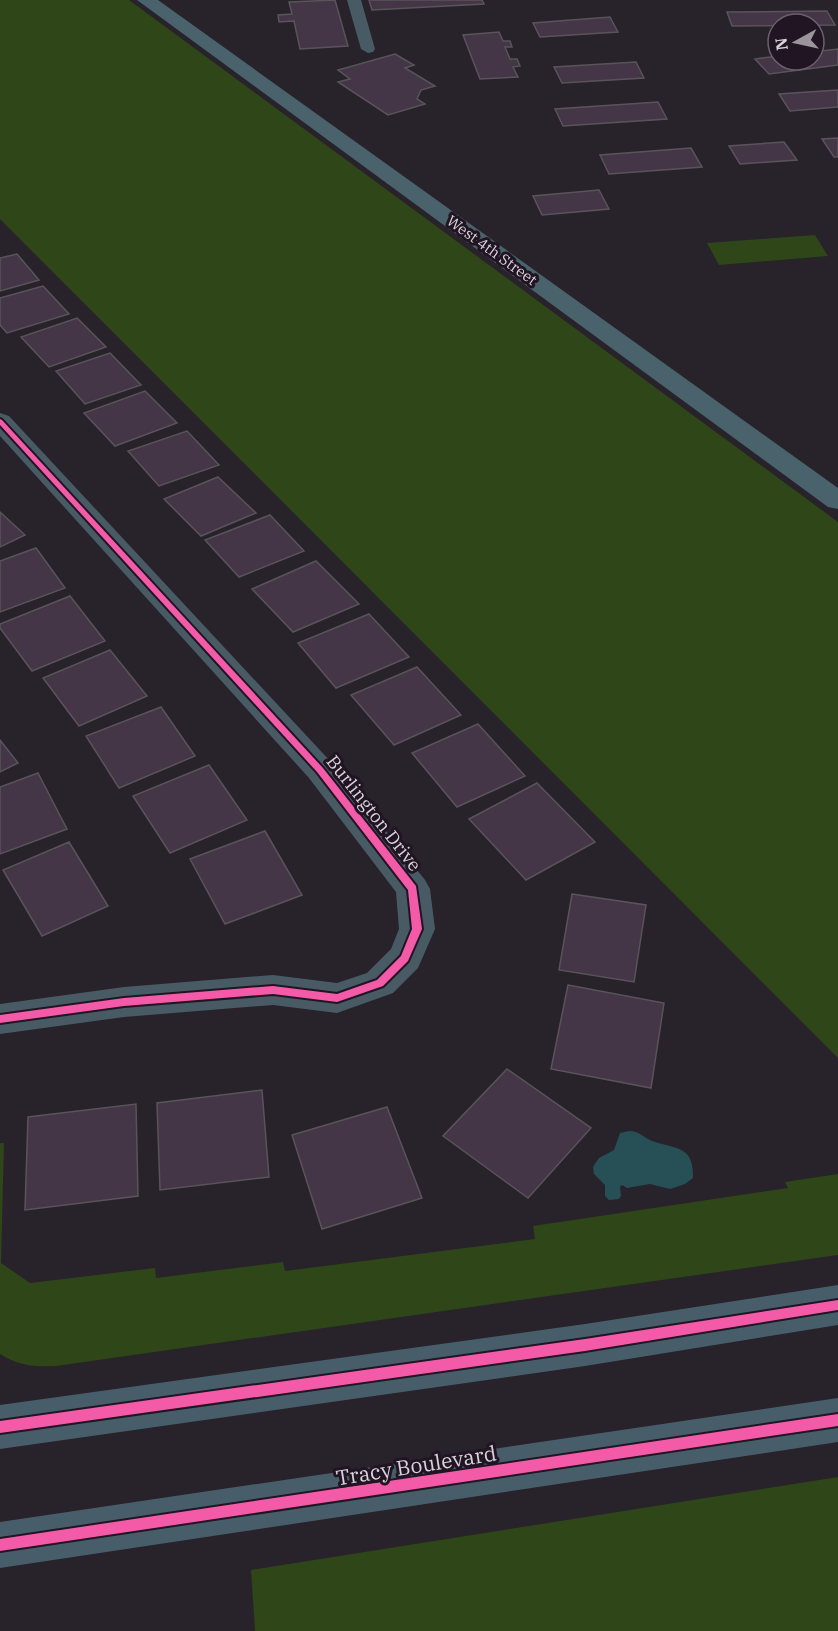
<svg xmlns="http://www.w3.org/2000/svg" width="838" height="1631" font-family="'IBM Plex Serif',serif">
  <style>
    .green { fill: #2e4618 }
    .water { fill: #265055 }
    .building { fill: #443647; stroke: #59545a; stroke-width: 1.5 }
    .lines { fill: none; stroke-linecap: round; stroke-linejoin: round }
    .lane { fill: #485b65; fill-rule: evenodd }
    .street { fill: #485b65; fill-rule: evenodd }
    .secondary { fill: #49626c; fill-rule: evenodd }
    .primary { fill: #475e6a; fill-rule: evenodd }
    .cycleway-casing { stroke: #211523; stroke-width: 4 }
    .cycleway { fill: #f35aa7; fill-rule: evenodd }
    .labels { text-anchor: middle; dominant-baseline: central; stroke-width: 6; stroke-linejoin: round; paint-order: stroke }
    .far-street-label { font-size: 15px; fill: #d9d1db; stroke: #211523 }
    .street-label { font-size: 18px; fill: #d9d1db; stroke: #211523 }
    .near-street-label { font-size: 21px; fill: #d9d1db; stroke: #211523 }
  </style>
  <rect width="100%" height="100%" fill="#28222a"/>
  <!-- green -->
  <path class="green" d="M0,0H129L838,522V1058L0,219Z
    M815,235L828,256L719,265L707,243Z
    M0,1143H4L1,1263L30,1283L155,1268L156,1278L283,1262L285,1271L535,1239L533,1226L788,1188L785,1182L838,1174V1255L56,1366C36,1367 18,1366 0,1354Z
    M838,1477V1631H255L251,1570Z"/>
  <!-- water -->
  <path class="water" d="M629,1131C641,1131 644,1139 655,1142C678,1149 694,1147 693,1178L685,1184L670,1189L650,1184L627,1188L622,1185L620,1187L621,1196L619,1199L609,1200L605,1196V1185L594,1174L593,1167L599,1158L614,1150L620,1133Z"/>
  <!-- building -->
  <path class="building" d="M335,0L348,46L300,49L294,21L279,22L278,15L292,14L289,2Z
    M369,0H482L484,4L372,10Z
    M827,11L835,25L732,26L727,12Z
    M610,17L618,32L540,37L533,23Z
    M499,32L503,41H510L512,47H505L510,59H517L520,66L513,67L518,77L480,79L463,35Z
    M838,49V65L769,74L755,59L778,56V60H814V52Z
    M395,54L414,65L405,68L435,86L421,90L417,99L425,104L388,115L338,82L350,79L338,70Z
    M636,62L644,78L562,83L554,67Z
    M838,90V107L790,111L779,94Z
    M658,102L667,119L563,126L555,109Z
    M838,138V157H834L822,139Z
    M784,142L797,160L740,164L729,146Z
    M691,148L702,167L609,174L600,155Z
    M599,190L609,209L542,215L533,196Z
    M17,254L39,280L0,291V258Z
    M43,286L69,314L7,333L0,325V298Z
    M77,318L106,347L49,367L21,337Z
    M110,353L141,385L85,404L56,371Z
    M145,391L177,423L115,446L84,413Z
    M187,431L219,465L159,486L128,451Z
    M218,477L256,513L201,536L164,499Z
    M0,512L25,535L0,547Z
    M270,515L304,551L239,577L205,540Z
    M36,548L65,588L0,612V561Z
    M316,561L359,604L293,632L252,589Z
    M70,596L105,641L32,671L0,628V624Z
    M369,614L409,657L336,688L298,643Z
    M110,650L147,696L79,726L43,678Z
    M417,667L461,715L394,745L351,695Z
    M161,707L195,756L119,788L86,736Z
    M478,724L525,776L457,807L412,753Z
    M0,740L18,763L0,772Z
    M209,765L247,820L170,853L133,796Z
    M38,773L67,829L0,854V787Z
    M537,783L595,842L526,880L469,819Z
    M265,831L302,895L225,924L190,859Z
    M69,842L108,906L42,936L3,870Z
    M572,894L646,905L634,982L559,970Z
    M568,985L664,1003L651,1088L551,1069Z
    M507,1069L591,1128L528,1198L443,1136Z
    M262,1090L269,1177L160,1190L157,1103Z
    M136,1104L138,1196L25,1210L28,1117Z
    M387,1107L422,1198L322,1229L292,1135Z"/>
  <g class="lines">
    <!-- lane -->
    <path class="lane" d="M347,0H361L375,49L373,52L368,53L361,49Z"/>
    <!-- street -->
    <path class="street" d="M0,413L9,416L331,762L425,880L430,889L435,929L418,968L393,993L337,1013L273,1005L124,1017L0,1034V1004L124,987L273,975L337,983L367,973L391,949L399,929L396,892L309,778L0,436Z"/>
    <!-- secondary -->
    <path class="secondary" d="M137,0H158L838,488V509L828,507Z"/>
    <!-- primary -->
    <path class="primary" d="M838,1285V1325L585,1366L0,1449V1405L585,1324Z
      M838,1398V1442L0,1568V1522Z"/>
    <!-- cycleway casing -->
    <g class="cycleway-casing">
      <path id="cycleway" d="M0,419L2,420L323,768L416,886L422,929L408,961L383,986L337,1002L273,994L124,1006L0,1023V1015L124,998L273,986L337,994L377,980L401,956L412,929L408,890L317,772L0,425Z
        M838,1300V1310L585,1351L0,1433V1421L585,1339Z
        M838,1414V1426L0,1551V1539Z"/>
    </g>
    <!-- cycleway -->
    <use href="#cycleway" class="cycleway"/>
  </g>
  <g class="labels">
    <!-- far-street labels -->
    <g class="far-street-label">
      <text transform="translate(492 250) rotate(36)">West 4th Street</text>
    </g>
    <!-- street labels -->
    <g class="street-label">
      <text transform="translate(374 813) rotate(52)">Burlington Drive</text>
    </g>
    <!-- near-street labels -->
    <g class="near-street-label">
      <text transform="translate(416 1465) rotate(-9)">Tracy Boulevard</text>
    </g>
  </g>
  <!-- north arrow -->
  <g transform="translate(796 42) rotate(262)"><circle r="28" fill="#211523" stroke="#6b606d" stroke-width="1.5"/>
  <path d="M0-4.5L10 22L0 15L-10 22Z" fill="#9b949d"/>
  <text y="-9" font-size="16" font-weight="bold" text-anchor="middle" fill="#d9d1db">N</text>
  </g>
</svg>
